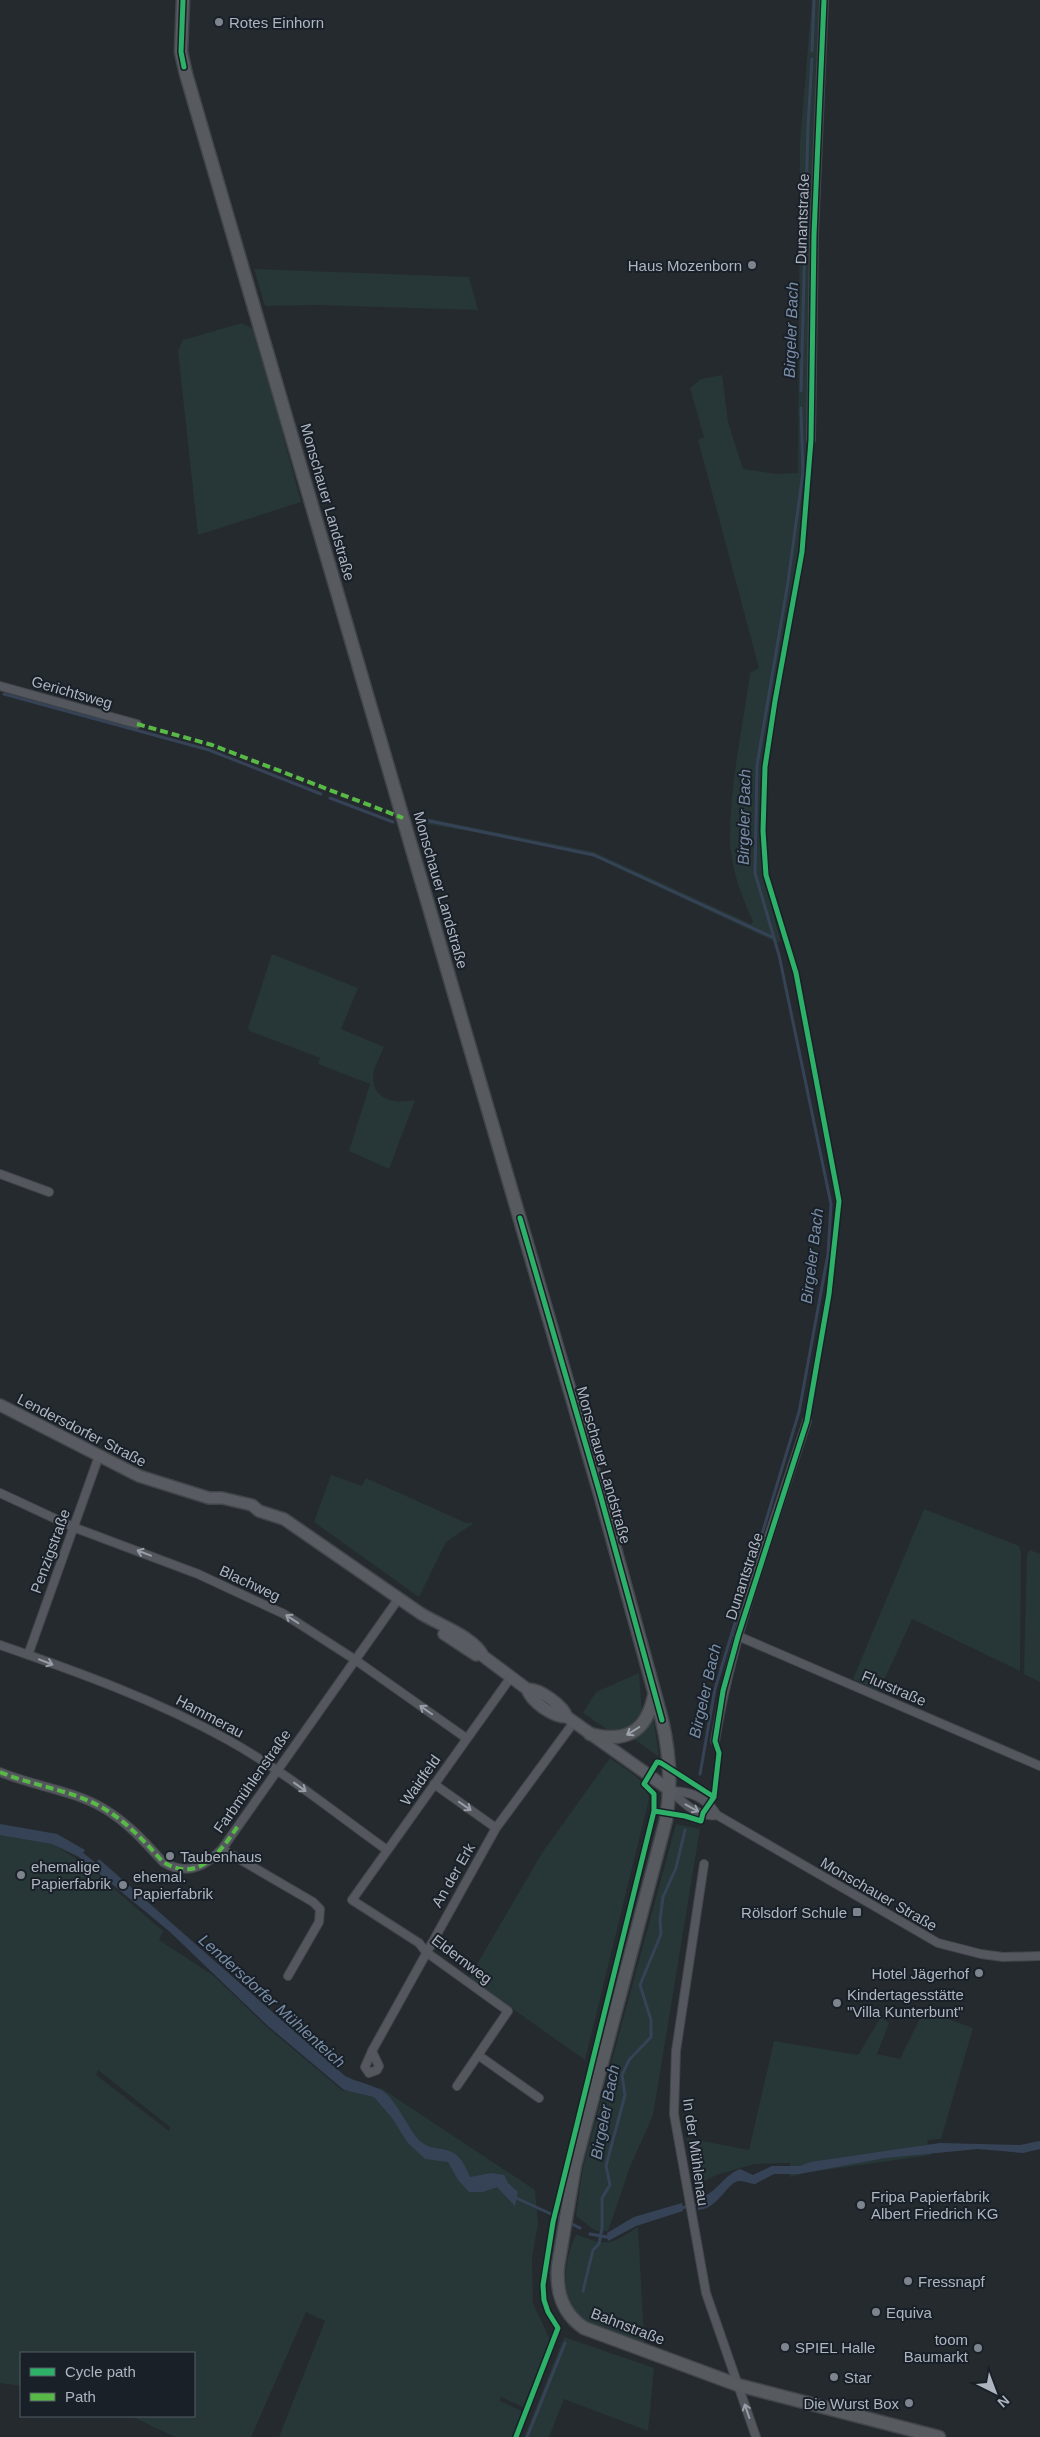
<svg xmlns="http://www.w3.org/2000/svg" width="1040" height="2437" font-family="Helvetica,sans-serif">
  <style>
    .green { fill: #273637; fill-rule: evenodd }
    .water { fill: #364357 }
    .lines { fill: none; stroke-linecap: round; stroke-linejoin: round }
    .stream { stroke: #364357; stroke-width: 3 }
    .street-casing { stroke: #42464a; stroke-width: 10 }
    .secondary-casing { stroke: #42464a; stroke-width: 14 }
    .primary-casing { stroke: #42464c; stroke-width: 15 }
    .street { stroke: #54585e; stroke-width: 8 }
    .secondary { stroke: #585c62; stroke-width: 11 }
    .primary { stroke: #575b5f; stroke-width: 12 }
    .quiet { stroke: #58b947; stroke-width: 4; stroke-dasharray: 8 4; stroke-linecap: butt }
    .cycleway-casing { stroke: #192028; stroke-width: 8 }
    .cycleway { stroke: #2db169; stroke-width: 5 }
    .oneway { stroke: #989ea8 }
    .oneway2 { stroke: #9da3ad }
    .poi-dot { fill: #7e848e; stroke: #192028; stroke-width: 2 }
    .labels { text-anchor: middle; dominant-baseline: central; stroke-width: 4; stroke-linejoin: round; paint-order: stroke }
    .poi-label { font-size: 15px; fill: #aeb5c1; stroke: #192028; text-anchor: start }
    .street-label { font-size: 15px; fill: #aeb5c1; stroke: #192028 }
    .water-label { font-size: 16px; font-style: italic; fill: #798da7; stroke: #192028 }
  </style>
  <rect width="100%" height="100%" fill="#252a2f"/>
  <!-- green -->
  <path class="green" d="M812,0H819L810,235L808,440L799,552L763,767L760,831L763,876L780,939V942H776L594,857L508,838L416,822L412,812L421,817L594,852L751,924L753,921C741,896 730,865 730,837C730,782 743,727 750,673L759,668L698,440L704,437L690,388L701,379L722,375L728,422L743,469L777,474L798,473L800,141Z
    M254,269L469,277L478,310L316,305L265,306Z
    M242,323L255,330L301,502L198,535L178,351L183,340Z
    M272,954L358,988L341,1029L384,1047C381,1055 373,1068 373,1077C373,1101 397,1104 415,1100L389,1169L349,1151L370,1084L318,1064L320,1058L250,1031L248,1028Z
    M331,1475L362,1486L366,1478L466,1523H474L446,1542L419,1597L314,1522Z
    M924,1509L1019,1546L1021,1552L1020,1671L912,1619L879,1691L853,1679Z
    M1030,1550L1040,1554V1682L1024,1674L1027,1554Z
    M639,1673L642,1713L627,1729L608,1730L583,1713L596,1692Z
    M653,1714L659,1757L633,1738Z
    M610,1758C624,1769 649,1780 649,1799L585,2060L469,1978L542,1853Z
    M676,1824L700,1829L653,2115L630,2167L608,2231L600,2232L593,2229L576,2216L583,2167Z
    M0,1829L46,1840L88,1866L163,1931L159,1940L214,1976L267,2027L343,2091L381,2088L535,2190L538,2224L532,2258L533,2303L551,2342L523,2407L501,2397L500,2401L522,2411L512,2437H279L325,2321L306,2312L251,2437H175L131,2416H194V2353H21V2386L0,2383ZM98,2070L170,2127L169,2131L96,2075Z
    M924,2010L973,2028L941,2139L927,2140L931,2155L804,2173L790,2177V2163L754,2164L719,2174L696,2185L686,2138L749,2150L774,2041L858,2055L881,2017L889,2023L877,2054L900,2059Z
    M638,2227L644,2337L645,2343C628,2338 601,2331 587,2322C557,2302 564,2261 576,2234C608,2247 609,2245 638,2227Z
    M564,2337L654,2368L648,2431L564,2399L549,2437H524Z"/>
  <!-- water -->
  <path class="water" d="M0,1824L57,1834L85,1850L83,1853L96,1863L99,1859L345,2076C357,2082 370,2084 381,2090C394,2096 408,2128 418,2139C436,2158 455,2136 470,2177L491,2173L504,2175L508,2183L518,2192L515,2206L497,2187L483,2192H469L458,2180L448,2162L425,2159L407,2142L392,2118L374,2097L344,2090L268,2026L169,1931L79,1857L52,1844L0,1835Z
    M1040,2141V2149L1023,2153L978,2149L885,2158L799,2174H774L755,2184C750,2184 745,2181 740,2181C727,2181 719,2209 698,2210L697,2199C717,2194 722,2176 740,2169L753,2175L772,2166H800L810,2162L940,2143L1020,2145Z
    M682,2203L683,2211L636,2226L608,2241L607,2233L634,2217Z"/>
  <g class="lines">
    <!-- stream -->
    <path class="stream" d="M812,51L814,0
      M801,391L808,126L812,59
      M4,694L209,750L321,794
      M330,798L393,822
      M415,818L594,855L772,937
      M700,1774L715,1689L799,1412L828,1254L831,1204L779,955L755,873L757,765L788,582L803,472L801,408
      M514,2197L562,2219
      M680,2208L701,2204
      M568,2222L580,2228
      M590,2234L607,2237L610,2236
      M583,2291L593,2250L599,2244L602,2228V2198L610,2185L606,2166L625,2095L622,2075L629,2060L651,2037V2020L640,1985L661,1934L660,1920L663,1897L676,1868L685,1830
      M527,2437L565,2343"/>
    <!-- street casing -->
    <g class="street-casing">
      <path id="street" d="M811,440L814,235L824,0
        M0,686L137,724
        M0,1174L49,1192
        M0,1493L73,1527L198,1574L284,1614L354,1659L466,1738
        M738,1636L1040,1766
        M0,1645C78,1672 156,1700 228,1740C284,1771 335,1813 387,1850
        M28,1655L99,1456
        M715,1741C733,1632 773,1526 807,1421
        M0,1772C33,1786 72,1790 103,1808C127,1822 145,1842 163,1862C186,1876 205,1867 222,1849L399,1598
        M434,1784L496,1828
        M671,1791C690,1791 706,1797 717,1815L938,1943L981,1954L1003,1957L1040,1956
        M671,1791C683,1803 699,1818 717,1815
        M222,1849L313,1902L320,1909L319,1922L288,1976
        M704,1864L676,2051L674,2114L706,2293L756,2437
        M372,2051L379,2066L377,2070L369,2073L365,2067L372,2051L496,1828L574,1722
        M478,2055L539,2098
        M457,2086L508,2011L426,1952L419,1943L352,1900L511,1677"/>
    </g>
    <!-- secondary casing -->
    <g class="secondary-casing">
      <path id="secondary" d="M0,1405L139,1476L209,1498H222L252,1505L259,1511L284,1519C329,1550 375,1582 420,1613C437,1624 475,1637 483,1656L527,1689C531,1702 553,1717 567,1717L671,1791
        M444,1634L476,1655
        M527,1689C539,1688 563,1705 567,1717"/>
    </g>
    <!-- primary casing -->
    <g class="primary-casing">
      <path id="primary" d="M183,0L181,52L186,74L600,1494L662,1720C670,1754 672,1785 666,1820L575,2165L558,2266C556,2292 562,2313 584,2328L738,2385L939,2437
        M590,1734C625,1743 646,1733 654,1696"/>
    </g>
    <!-- street -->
    <use href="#street" class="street"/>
    <!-- secondary -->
    <use href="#secondary" class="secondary"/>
    <!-- primary -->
    <use href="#primary" class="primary"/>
    <!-- quiet -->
    <path class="quiet" d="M137,724L212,745L403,818
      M0,1772C33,1786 72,1790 103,1808C127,1822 145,1842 163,1862C199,1884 220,1852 238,1826"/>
    <!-- cycleway casing -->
    <g class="cycleway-casing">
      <path id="cycleway" d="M183,0L181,52L184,67
        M520,1218L600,1494L662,1720
        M654,1811L685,1816L701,1821L703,1813L714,1797L719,1753L715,1741L723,1691L738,1636L807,1421L829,1294L839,1201L796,973L766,875L763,831L765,767L775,701L802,552L811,440L814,235L824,0
        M516,2437L558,2328L548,2312L544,2300L543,2285L553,2222L654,1811V1794L644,1784L657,1762L661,1763L714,1797"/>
    </g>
    <!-- cycleway -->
    <use href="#cycleway" class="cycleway"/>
  </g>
  <!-- one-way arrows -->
  <defs><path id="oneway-shaft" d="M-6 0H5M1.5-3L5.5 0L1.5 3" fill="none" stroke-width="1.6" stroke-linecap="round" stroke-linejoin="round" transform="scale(1.25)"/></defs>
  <g class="oneway">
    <use href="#oneway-shaft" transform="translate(144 1553) rotate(-159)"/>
    <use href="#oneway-shaft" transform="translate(292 1619) rotate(-147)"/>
    <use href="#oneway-shaft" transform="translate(46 1662) rotate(21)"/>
    <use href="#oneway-shaft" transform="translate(426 1710) rotate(-145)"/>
    <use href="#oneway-shaft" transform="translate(300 1787) rotate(36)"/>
    <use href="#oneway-shaft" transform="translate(465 1806) rotate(35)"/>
    <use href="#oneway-shaft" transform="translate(692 1808) rotate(29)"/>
    <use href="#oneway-shaft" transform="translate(747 2411) rotate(-109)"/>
  </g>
  <use class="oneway2" href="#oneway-shaft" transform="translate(633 1731) rotate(148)"/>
  <!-- markers -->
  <g class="poi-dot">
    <circle cx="219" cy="22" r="5"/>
    <circle cx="752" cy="265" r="5"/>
    <circle cx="170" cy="1856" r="5"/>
    <circle cx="21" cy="1875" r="5"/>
    <circle cx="123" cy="1885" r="5"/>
    <rect x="852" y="1907" width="10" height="10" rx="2.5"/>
    <circle cx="979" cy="1973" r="5"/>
    <circle cx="837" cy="2003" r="5"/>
    <circle cx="861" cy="2205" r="5"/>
    <circle cx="908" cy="2281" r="5"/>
    <circle cx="876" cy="2312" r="5"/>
    <circle cx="785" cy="2347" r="5"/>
    <circle cx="978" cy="2348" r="5"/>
    <circle cx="834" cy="2377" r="5"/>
    <circle cx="909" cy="2403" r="5"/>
  </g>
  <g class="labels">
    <!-- poi labels -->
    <g class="poi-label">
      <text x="229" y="22">Rotes Einhorn</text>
      <text x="742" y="265" text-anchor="end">Haus Mozenborn</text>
      <text x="180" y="1856">Taubenhaus</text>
      <text x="31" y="1866">ehemalige<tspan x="31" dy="17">Papierfabrik</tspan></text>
      <text x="133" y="1876">ehemal.<tspan x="133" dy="17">Papierfabrik</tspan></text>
      <text x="847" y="1912" text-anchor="end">Rölsdorf Schule</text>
      <text x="969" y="1973" text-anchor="end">Hotel Jägerhof</text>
      <text x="847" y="1994">Kindertagesstätte<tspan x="847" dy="17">"Villa Kunterbunt"</tspan></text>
      <text x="871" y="2196">Fripa Papierfabrik<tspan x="871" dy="17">Albert Friedrich KG</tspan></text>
      <text x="918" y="2281">Fressnapf</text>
      <text x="886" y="2312">Equiva</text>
      <text x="968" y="2339" text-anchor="end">toom<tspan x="968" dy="17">Baumarkt</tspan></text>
      <text x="795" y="2347">SPIEL Halle</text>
      <text x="844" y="2377">Star</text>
      <text x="899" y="2403" text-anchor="end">Die Wurst Box</text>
    </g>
    <!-- street labels -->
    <g class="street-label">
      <text transform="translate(802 219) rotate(-88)">Dunantstraße</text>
      <text transform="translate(328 502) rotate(74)">Monschauer Landstraße</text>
      <text transform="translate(72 692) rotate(16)">Gerichtsweg</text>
      <text transform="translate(441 890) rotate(74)">Monschauer Landstraße</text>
      <text transform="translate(82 1430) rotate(27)">Lendersdorfer Straße</text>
      <text transform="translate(604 1465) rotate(74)">Monschauer Landstraße</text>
      <text transform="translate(50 1551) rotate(-70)">Penzigstraße</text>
      <text transform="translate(744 1576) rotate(-72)">Dunantstraße</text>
      <text transform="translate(250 1583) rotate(25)">Blachweg</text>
      <text transform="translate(894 1688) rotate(23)">Flurstraße</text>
      <text transform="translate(210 1716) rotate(28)">Hammerau</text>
      <text transform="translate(420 1780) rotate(-55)">Waidfeld</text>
      <text transform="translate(252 1781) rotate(-55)">Farbmühlenstraße</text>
      <text transform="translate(453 1875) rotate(-60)">An der Erk</text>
      <text transform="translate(879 1894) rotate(30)">Monschauer Straße</text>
      <text transform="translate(462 1959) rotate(37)">Eldernweg</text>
      <text transform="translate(696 2152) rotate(82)">In der Mühlenau</text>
      <text transform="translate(628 2326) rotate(21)">Bahnstraße</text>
    </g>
    <!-- water labels -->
    <g class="water-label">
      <text transform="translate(791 330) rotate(-88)">Birgeler Bach</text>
      <text transform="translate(744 817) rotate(-89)">Birgeler Bach</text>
      <text transform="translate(812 1256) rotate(-83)">Birgeler Bach</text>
      <text transform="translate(705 1691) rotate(-77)">Birgeler Bach</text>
      <text transform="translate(272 2001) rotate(42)">Lendersdorfer Mühlenteich</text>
      <text transform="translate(605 2112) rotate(-79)">Birgeler Bach</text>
    </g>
  </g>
  <!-- legend -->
  <rect x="20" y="2352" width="175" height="65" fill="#192028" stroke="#555c65"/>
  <rect x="30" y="2368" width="25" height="8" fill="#2db169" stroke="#555c65"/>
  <text x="65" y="2377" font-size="15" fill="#aeb5c1">Cycle path</text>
  <rect x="30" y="2393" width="25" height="8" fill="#58b947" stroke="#555c65"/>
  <text x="65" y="2402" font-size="15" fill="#aeb5c1">Path</text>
  <!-- north arrow -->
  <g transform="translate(995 2392) rotate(138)" stroke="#192028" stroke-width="4" paint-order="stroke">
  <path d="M0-4L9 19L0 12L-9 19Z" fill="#aeb5c1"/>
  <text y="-8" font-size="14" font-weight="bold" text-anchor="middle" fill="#aeb5c1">N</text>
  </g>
</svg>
